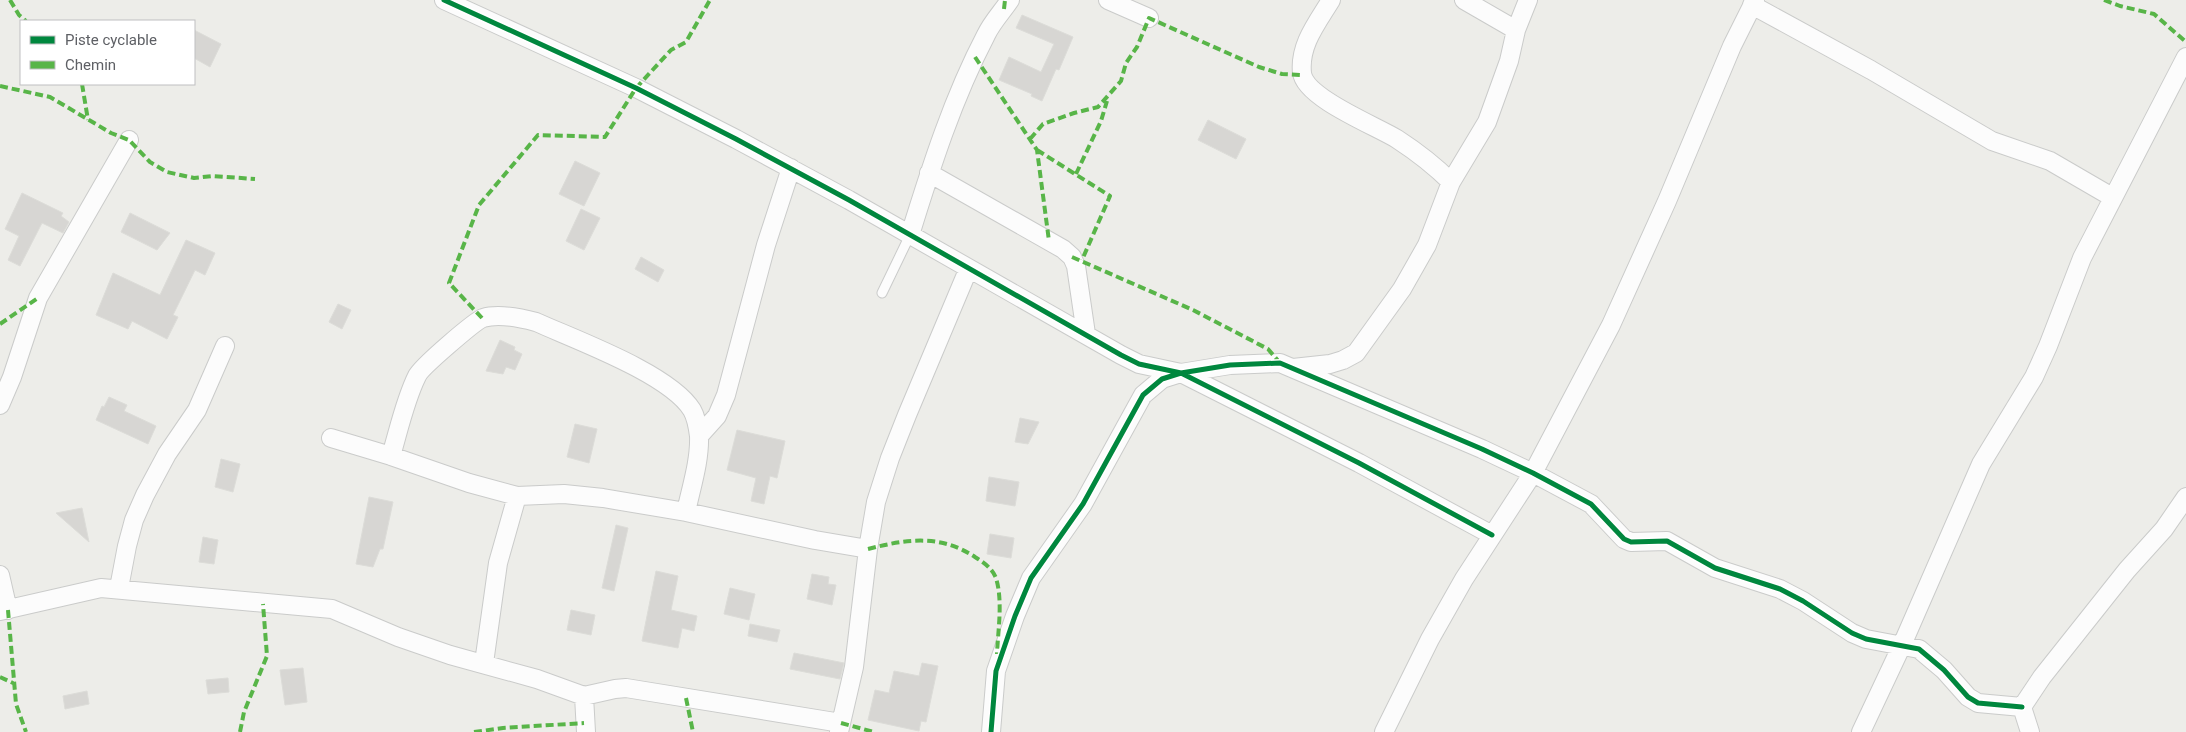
<svg xmlns="http://www.w3.org/2000/svg" width="2186" height="732" font-family="Roboto,sans-serif">
  <style>
    .building { fill: #d7d6d3; stroke: #dcdcd8 }
    .lines { fill: none; stroke-linecap: round; stroke-linejoin: round }
    .service-casing { stroke: #cacbca; stroke-width: 11 }
    .minor-casing { stroke: #cacbca; stroke-width: 20 }
    .service { stroke: #fcfcfc; stroke-width: 9 }
    .minor { stroke: #fcfcfc; stroke-width: 18 }
    .quiet { stroke: #58b548; stroke-width: 4; stroke-dasharray: 8 4; stroke-linecap: butt }
    .cycleway-casing { stroke: #fff; stroke-width: 8 }
    .cycleway { stroke: #00873e; stroke-width: 5 }
  </style>
  <rect width="100%" height="100%" fill="#edede9"/>
  <!-- building -->
  <path class="building" d="M1022,15L1073,37L1059,70L1056,69L1042,101L1031,96L1032,94L999,80L1009,57L1041,72L1054,44L1016,28Z
    M194,30L221,44L210,67L194,58Z
    M1208,120L1246,139L1236,159L1198,140Z
    M575,161L600,173L584,206L559,194Z
    M22,193L63,213L61,216L69,222L63,233L42,223L20,266L8,260L19,236L5,229Z
    M581,209L600,218L584,250L566,241Z
    M130,213L170,233L157,250L121,232Z
    M186,240L215,253L205,275L195,270L173,315L178,317L167,339L132,321L128,329L96,315L113,273L160,295Z
    M641,257L664,270L658,282L635,269Z
    M338,304L351,310L342,329L329,322Z
    M500,340L515,347L514,350L522,354L515,370L506,367L503,374L486,371Z
    M109,397L127,405L124,411L156,426L148,444L96,420L102,406L104,407Z
    M1020,418L1039,422L1028,444L1015,442Z
    M575,424L597,429L589,463L567,457Z
    M737,430L785,441L777,478L770,476L764,504L751,501L756,478L727,470Z
    M221,459L240,464L233,492L215,487Z
    M989,477L1019,482L1015,506L986,501Z
    M369,497L393,502L383,549H380L373,567L356,564Z
    M82,508L89,542L56,513Z
    M616,525L628,528L614,591L602,588Z
    M990,534L1014,538L1011,558L987,554Z
    M203,537L218,540L214,564L199,562Z
    M656,571L678,576L671,610L697,616L694,631L682,628L678,648L642,641Z
    M812,574L829,577L828,584L836,585L832,605L807,599Z
    M730,588L755,594L749,620L724,614Z
    M571,610L595,615L591,635L567,630Z
    M750,624L780,630L777,642L748,636Z
    M794,653L844,663L840,679L790,669Z
    M922,663L938,666L926,722L921,721L919,731L868,720L875,690L889,693L894,671L919,676Z
    M303,668L307,702L285,705L280,670Z
    M228,678L229,692L208,694L206,680Z
    M87,691L89,704L65,709L63,696Z"/>
  <g class="lines">
    <!-- service casing -->
    <g class="service-casing">
      <path id="service" d="M882,293L910,235"/>
    </g>
    <!-- minor casing -->
    <g class="minor-casing">
      <path id="minor" d="M444,0L636,88L736,139L849,200L1121,355L1139,364L1181,373L1359,463L1492,535
        M1108,0L1149,18
        M1331,0C1317,23 1299,45 1302,73C1305,98 1376,126 1397,139C1417,152 1434,165 1451,182
        M1464,0L1516,30
        M1752,5L1871,70L1992,141L2050,161L2112,197
        M929,173L1063,249L1072,257L1076,266L1086,334
        M910,235C931,167 953,98 986,35C992,22 1002,12 1010,0
        M1293,368L1330,364L1343,360L1356,353L1402,289L1427,245L1451,182L1487,122L1509,61L1516,30L1528,0
        M0,405L12,377L38,298L129,140
        M699,436L717,416L726,395L766,245L791,168
        M331,438L391,456L469,483L517,496L564,494L603,498L686,512L815,540L868,549
        M391,456C399,429 405,400 417,376C421,367 475,321 483,318C499,313 521,318 536,322C576,340 670,374 692,410C696,417 698,428 699,436C700,461 691,488 686,512
        M0,575L8,610
        M119,588L127,546L134,520L145,495L167,454L197,410L225,346
        M0,611L101,588L332,609L398,637L450,655L537,679L584,696L615,689L626,688L841,723
        M484,663L498,563L517,496
        M584,696L586,732
        M2022,707L2042,677L2127,570L2164,529L2186,497
        M2022,707L2030,732
        M839,732L854,667L868,549L876,502L890,458L907,415L968,270
        M991,732L996,671L1015,616L1031,578L1083,504L1143,395L1162,379L1181,373L1230,365L1280,363L1482,449L1533,473L1591,504L1624,539L1631,542L1667,541L1715,568L1780,589L1803,601L1852,633L1866,639L1919,649L1944,670L1968,697L1978,703L2022,707
        M1384,732L1430,639L1464,579L1533,473L1611,325L1667,201L1732,46L1755,0
        M1861,732L1902,645L1981,464L2034,377L2048,346L2082,258L2186,57"/>
    </g>
    <!-- service -->
    <use href="#service" class="service"/>
    <!-- minor -->
    <use href="#minor" class="minor"/>
    <!-- quiet -->
    <path class="quiet" d="M10,0L19,15L26,21
      M2104,0L2120,6L2154,14L2186,42
      M1004,9L1005,0
      M975,57L1037,150L1049,241
      M82,84L88,120
      M0,86L50,97L111,133L129,140L150,162L167,172L194,178L212,176L255,179
      M1030,139L1043,124L1074,113L1098,107L1121,81L1126,63L1137,47L1149,18L1259,67L1282,74L1302,75
      M1037,150L1110,196L1082,260
      M1076,174L1101,121L1107,101
      M1072,257L1193,310L1268,349L1280,363
      M482,318L449,283L479,205L538,135L605,137L636,88L671,50L686,42L710,0
      M0,324L38,298
      M868,549C907,539 940,534 975,557C983,562 992,568 996,578C1003,601 998,630 997,654
      M8,610L16,704L26,732
      M0,677L13,683
      M686,698L693,732
      M841,723L874,732
      M240,732L244,712L267,656L263,604
      M474,732L503,728L584,723"/>
    <!-- cycleway casing -->
    <g class="cycleway-casing">
      <path id="cycleway" d="M444,0L636,88L736,139L849,200L1121,355L1139,364L1181,373L1359,463L1492,535
        M991,732L996,671L1015,616L1031,578L1083,504L1143,395L1162,379L1181,373L1230,365L1280,363L1482,449L1533,473L1591,504L1624,539L1631,542L1667,541L1715,568L1780,589L1803,601L1852,633L1866,639L1919,649L1944,670L1968,697L1978,703L2022,707"/>
    </g>
    <!-- cycleway -->
    <use href="#cycleway" class="cycleway"/>
  </g>
  <!-- legend -->
  <rect x="20" y="20" width="175" height="65" fill="#ffffff" stroke="#bfbfc1"/>
  <rect x="30" y="36" width="25" height="8" fill="#00873e" stroke="#bfbfc1"/>
  <text x="65" y="45" font-size="15" fill="#5e6065">Piste cyclable</text>
  <rect x="30" y="61" width="25" height="8" fill="#58b548" stroke="#bfbfc1"/>
  <text x="65" y="70" font-size="15" fill="#5e6065">Chemin</text>
</svg>
